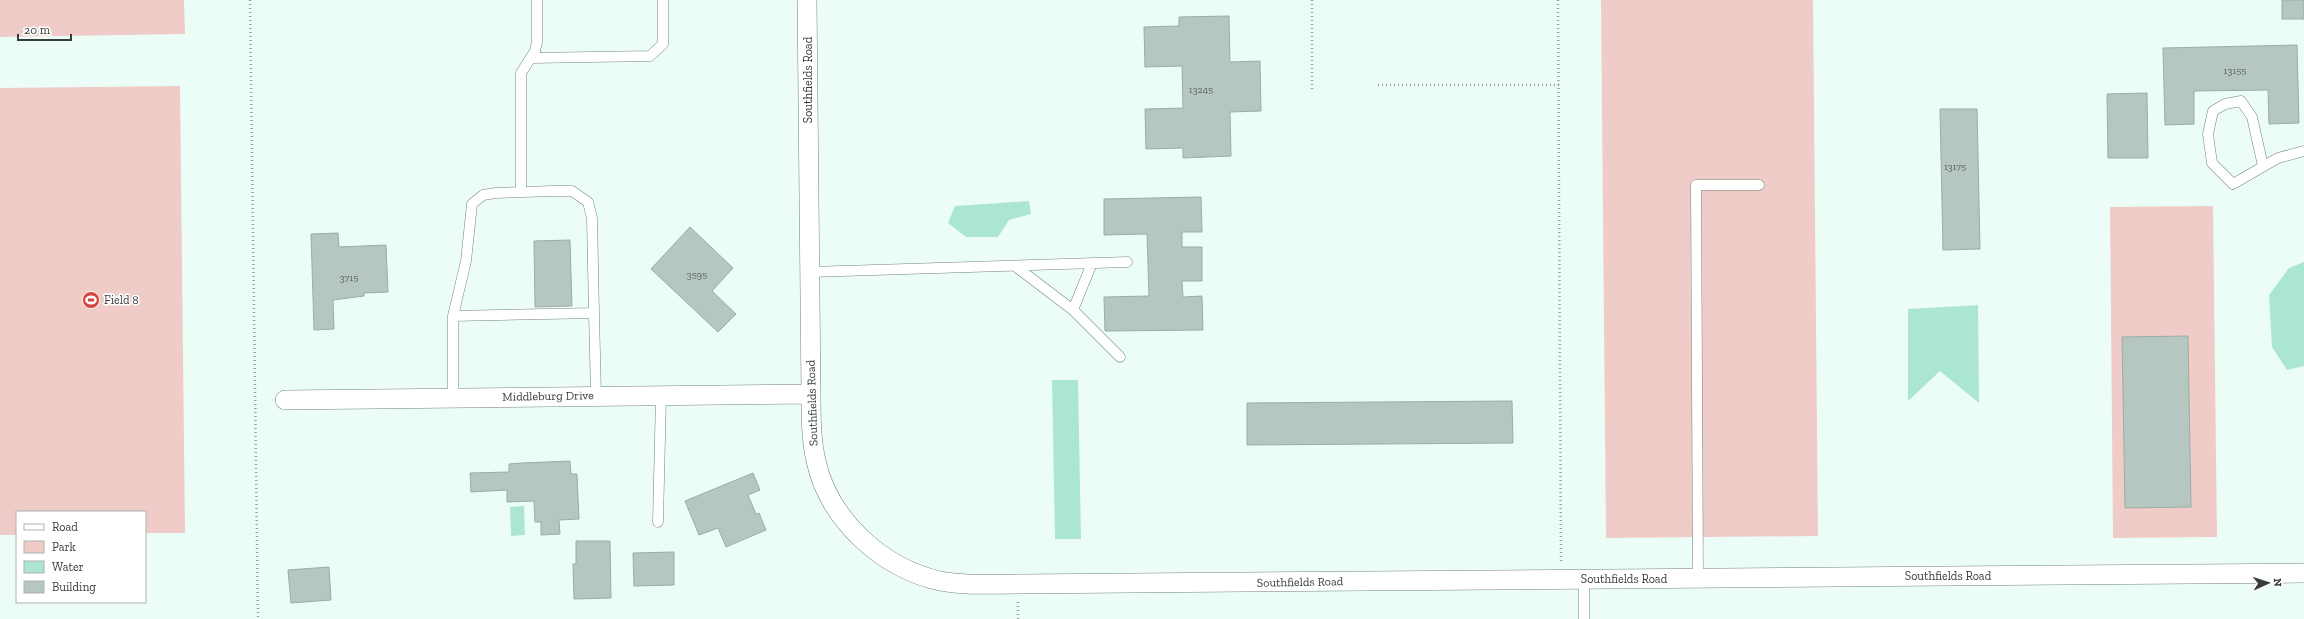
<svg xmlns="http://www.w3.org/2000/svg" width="2304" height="619" font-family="'Zilla Slab',serif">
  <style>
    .green { fill: #efccc7 }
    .water { fill: #abe6d4 }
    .building { fill: #b6c7c2; stroke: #9caca7 }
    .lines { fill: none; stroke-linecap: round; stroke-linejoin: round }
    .lane-casing { stroke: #74847f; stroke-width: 11 }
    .street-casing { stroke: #74847f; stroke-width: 20 }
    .path { stroke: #97a39f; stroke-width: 2.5; stroke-dasharray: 1 3; stroke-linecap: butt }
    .lane { stroke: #fff; stroke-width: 10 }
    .street { stroke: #fff; stroke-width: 19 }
    .labels { text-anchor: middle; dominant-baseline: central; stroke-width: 3; stroke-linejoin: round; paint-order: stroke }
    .number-label { font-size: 10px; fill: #57605d }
    .street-label { font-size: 12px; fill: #373d3b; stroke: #fff }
    .poi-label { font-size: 12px; fill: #373d3b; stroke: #fff; text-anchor: start }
  </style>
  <rect width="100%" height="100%" fill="#ecfdf7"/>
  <!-- green -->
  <path class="green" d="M0,0H184L185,34L0,37Z
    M1601,0H1813L1818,536L1606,538Z
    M180,86L185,533H145V512H17V535H0V88Z
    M2213,206L2217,537L2113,538L2110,207Z"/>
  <!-- water -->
  <path class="water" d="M1029,201L1031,214L1009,220L998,237H966L948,223L955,206Z
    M2304,262V366L2287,370L2272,347L2269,295L2289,268Z
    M1978,305L1979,403L1940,371L1908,401V309Z
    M1052,380H1078L1081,539H1055Z
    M524,506L525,535L511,536L510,507Z"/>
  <!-- building -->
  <path class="building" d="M2282,0H2304V19H2282Z
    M1229,16L1230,62L1260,61L1261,111L1230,112L1231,156L1183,158V148L1146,149L1145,109L1183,108L1182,66L1145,67L1144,27L1179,26V17Z
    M2297,45L2299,123L2269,124L2268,90L2194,91V124L2165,125L2163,48Z
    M2147,93L2148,158H2108L2107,94Z
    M1940,109H1977L1980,249L1943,250Z
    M1201,197L1202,232H1182V247H1202V281H1182L1183,297L1202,296L1203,330L1105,331L1104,297L1149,296L1147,234L1104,235V199Z
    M690,227L733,268L712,291L736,314L718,332L651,269Z
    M338,233L339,247L386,245L388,292L364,293V296L333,300L334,329L314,330L311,234Z
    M570,240L572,306L535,307L534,241Z
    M2188,336L2191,507L2125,508L2122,337Z
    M1512,401L1513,443L1247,445V403Z
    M570,461L571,474H577L579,519L559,520L560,534L541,535V522H535L534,501L507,502V490L471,492L470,473L509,472V464L522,463Z
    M753,473L760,490L748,495L756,514L759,513L766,530L726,547L718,528L699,535L685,501Z
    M576,541H610L611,598L574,599L573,564H576Z
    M674,552V585L634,586L633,553Z
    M329,567L331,600L291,603L288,570Z"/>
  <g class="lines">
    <!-- lane casing -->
    <g class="lane-casing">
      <path id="lane" d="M531,58L650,56L663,44V0
        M2263,166L2252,117L2241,101L2225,104L2213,111L2208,134L2212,163L2233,184L2278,158L2304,151
        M521,192V73L535,51L537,42V0
        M1015,266L1073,310L1120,357
        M810,272L1127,262
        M1073,310L1092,263
        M453,316L466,261L472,204L483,195L496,193L553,191H572L588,202L592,218L594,313
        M453,397V316L594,313L596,396
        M658,522L661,396
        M1698,578L1696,185H1759
        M1584,619V579"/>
    </g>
    <!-- street casing -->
    <g class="street-casing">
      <path id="street" d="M807,0L811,394C811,417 811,439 816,461C829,520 882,568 940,581C966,586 993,584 1019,584L2304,573
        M285,400L811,394"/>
    </g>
    <!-- path -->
    <path class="path" d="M250,0L258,619
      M1312,0V89
      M1558,0L1561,561
      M1378,85H1559
      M1018,619V601"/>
    <!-- lane -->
    <use href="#lane" class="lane"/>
    <!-- street -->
    <use href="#street" class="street"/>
  </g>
  <!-- icons -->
  <defs>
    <g id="stadium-disc" transform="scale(0.9)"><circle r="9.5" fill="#d3453d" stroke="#fff"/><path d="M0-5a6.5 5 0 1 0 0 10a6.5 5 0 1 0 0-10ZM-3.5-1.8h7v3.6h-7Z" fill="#fff"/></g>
  </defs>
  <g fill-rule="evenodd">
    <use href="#stadium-disc" x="91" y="300"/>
  </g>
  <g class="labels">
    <!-- number labels -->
    <g class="number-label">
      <text x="2235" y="71">13155</text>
      <text x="1201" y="90">13245</text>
      <text x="1955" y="167">13175</text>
      <text x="697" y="275">3595</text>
      <text x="349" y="278">3715</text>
    </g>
    <!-- street labels -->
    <g class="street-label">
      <text transform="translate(808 80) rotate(-90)">Southfields Road</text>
      <text transform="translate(548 396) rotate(-1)">Middleburg Drive</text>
      <text transform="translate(812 403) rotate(-92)">Southfields Road</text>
      <text x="1948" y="576">Southfields Road</text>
      <text x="1624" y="579">Southfields Road</text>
      <text transform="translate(1300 582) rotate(-1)">Southfields Road</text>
    </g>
    <!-- poi labels -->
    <g class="poi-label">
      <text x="104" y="300">Field 8</text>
    </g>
  </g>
  <!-- legend -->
  <rect x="16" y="511" width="130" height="92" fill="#ffffff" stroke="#afb1b1"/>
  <rect x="24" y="524" width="20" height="6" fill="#ffffff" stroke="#afb1b1"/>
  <text x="52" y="531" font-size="12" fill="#373d3b">Road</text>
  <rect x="24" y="541" width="20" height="12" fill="#efccc7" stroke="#afb1b1"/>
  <text x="52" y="551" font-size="12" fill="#373d3b">Park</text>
  <rect x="24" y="561" width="20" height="12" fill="#abe6d4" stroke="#afb1b1"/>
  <text x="52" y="571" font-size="12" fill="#373d3b">Water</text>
  <rect x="24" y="581" width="20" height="12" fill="#b6c7c2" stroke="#afb1b1"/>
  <text x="52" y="591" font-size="12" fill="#373d3b">Building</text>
  <!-- north arrow -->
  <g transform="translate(2268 583) rotate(87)" stroke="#ffffff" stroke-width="3" paint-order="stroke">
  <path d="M0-3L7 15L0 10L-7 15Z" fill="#373d3b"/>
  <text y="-6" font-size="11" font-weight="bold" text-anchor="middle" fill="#373d3b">N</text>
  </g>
  <!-- scale -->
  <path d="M18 34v6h53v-6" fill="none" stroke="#373d3b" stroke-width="2"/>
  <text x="24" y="34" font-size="12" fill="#373d3b" stroke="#ffffff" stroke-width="3" paint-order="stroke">20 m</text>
</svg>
